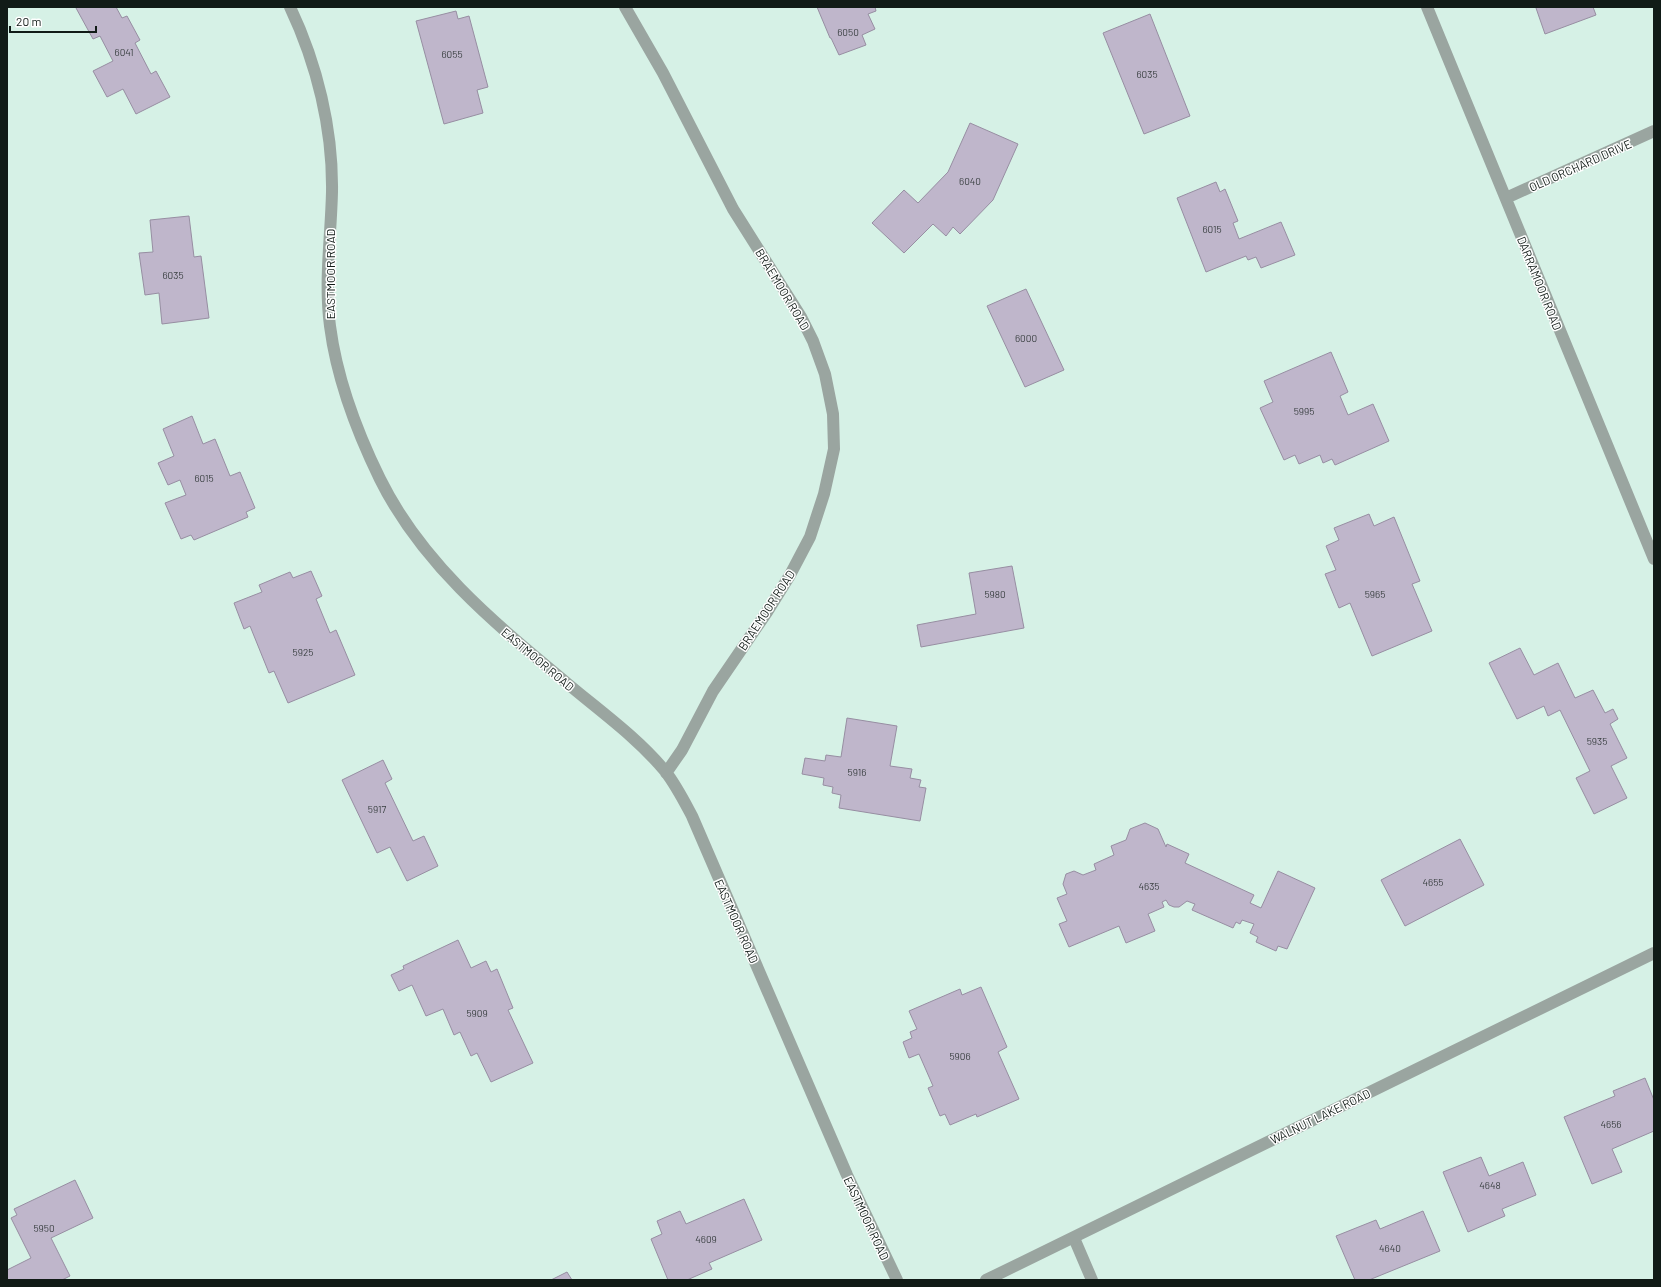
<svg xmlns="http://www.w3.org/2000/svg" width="1661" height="1287" font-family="Barlow,sans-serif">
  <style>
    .building { fill: #bfb6cb; stroke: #978ea2 }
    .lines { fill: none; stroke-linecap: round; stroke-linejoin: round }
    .minor { stroke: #9aa5a0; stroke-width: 12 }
    .tertiary { stroke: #9aa5a0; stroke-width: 12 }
    .labels { text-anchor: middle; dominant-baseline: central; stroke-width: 3; stroke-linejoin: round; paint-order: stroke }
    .number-label { font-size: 10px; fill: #3c4244 }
    .street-label { font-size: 12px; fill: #111b17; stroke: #fff }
  </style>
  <rect width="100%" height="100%" fill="#d6f1e6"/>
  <!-- building -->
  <path class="building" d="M78,7H116L122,18L127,16L140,40L135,43L151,74L156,71L170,97L136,114L123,89L107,97L93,71L113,61L100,36L93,39L76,8Z
    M817,7H875L876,11L868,14L875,29L862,35L866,45L839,55L831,38H830Z
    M1539,7H1593L1596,15L1545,34L1536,8Z
    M456,11L458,19L469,16L488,87L477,90L483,113L444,124L416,21Z
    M1150,14L1190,116L1144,134L1103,33Z
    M970,123L1018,144L993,200L960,234L953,227L946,236L933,224L904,253L872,223L904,190L918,203L948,172Z
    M1216,182L1220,192L1225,189L1238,221L1233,223L1239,239L1281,222L1295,255L1261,268L1256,257L1248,260L1246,256L1206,272L1177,198Z
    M189,216L194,257L201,256L209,318L162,324L159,293L145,295L139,253L153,252L150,220Z
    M1026,289L1064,370L1025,387L987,306Z
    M1331,352L1348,392L1340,396L1348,415L1373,404L1389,441L1335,465L1332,459L1323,463L1320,455L1299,464L1295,455L1284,460L1260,408L1273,402L1264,381Z
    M192,416L203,444L215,439L230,476L240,472L255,508L246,512L248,517L194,540L191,535L181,539L165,503L186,495L180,480L168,485L158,463L174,456L163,429Z
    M1369,514L1374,526L1394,517L1420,581L1412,584L1432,631L1372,656L1350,603L1339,608L1325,574L1336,570L1326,546L1339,540L1334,528Z
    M1012,566L1024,628L921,647L917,625L976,614L969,573Z
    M311,571L322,596L316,599L330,633L336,630L355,675L288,703L274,671L269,673L250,626L244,629L234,603L262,592L259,585L290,572L293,578Z
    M1520,648L1534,675L1558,663L1575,698L1593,690L1605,713L1613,709L1618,719L1610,724L1627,758L1611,766L1627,798L1594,814L1576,778L1590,771L1560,710L1548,716L1544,706L1517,719L1489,663Z
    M847,718L897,726L890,766L912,769L910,778L921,780L919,787L926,788L920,821L839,808L841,795L832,793L833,787L823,785L824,778L802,774L805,758L825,761L826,755L841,757Z
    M383,760L392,779L385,783L411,837L413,841L424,836L438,866L407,881L390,847L377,853L342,780Z
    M1145,823L1158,829L1166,847L1167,844L1189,854L1185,863L1254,895L1250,903L1261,908L1278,871L1315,888L1287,949L1278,946L1276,951L1256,942L1258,937L1250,933L1254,924L1242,920L1240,924L1236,922L1233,928L1192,910L1195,904L1187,901L1179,907H1174L1169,905L1166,900L1162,902L1164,907L1148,914L1155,931L1126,943L1119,926L1069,947L1059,924L1067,921L1057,898L1067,894L1063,884L1066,874L1074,871L1083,875L1096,870L1094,864L1114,855L1111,846L1126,840L1130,829Z
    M1460,839L1484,885L1405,926L1381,880Z
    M458,940L471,968L486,961L491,972L497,969L513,1008L508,1010L533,1063L491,1082L477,1053L471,1056L460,1032L454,1035L443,1009L426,1016L412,985L399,991L391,975L404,969L403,966Z
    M981,987L1007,1047L998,1052L1019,1099L977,1117L976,1114L950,1125L945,1114L940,1116L928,1088L933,1086L919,1054L909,1058L903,1042L912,1038L910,1032L917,1029L909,1011L960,989L962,995Z
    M1645,1078L1654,1100V1131L1612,1149L1622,1172L1592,1184L1564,1117L1615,1096L1613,1091Z
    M1481,1157L1489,1176L1523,1162L1536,1195L1502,1209L1505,1216L1468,1232L1443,1172Z
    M75,1180L93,1218L51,1238L70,1276L62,1280H7V1270L31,1258L11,1218L17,1215L14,1209Z
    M744,1199L762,1240L709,1263L712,1269L687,1280H668L651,1239L662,1234L657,1221L680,1211L686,1224Z
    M1423,1211L1440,1251L1369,1280H1355L1336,1236L1376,1220L1380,1229Z
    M567,1272L572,1280H551Z"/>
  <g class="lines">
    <!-- minor -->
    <path class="minor" d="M290,7C317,64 333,129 332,192C331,237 324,281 330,326C337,380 356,430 380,479C421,562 492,621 562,679C597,709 636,736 665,771C676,785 684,801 692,816L847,1175L897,1280
      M625,7L663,73L733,209L801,317L813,341L825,374L833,414L834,449L824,494L810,537L790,575L767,612L713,691L682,750L666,773
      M1427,7L1654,559
      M1506,198L1654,131
      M1074,1238L1092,1280"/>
    <!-- tertiary -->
    <path class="tertiary" d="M986,1280L1654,953"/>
  </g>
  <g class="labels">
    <!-- number labels -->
    <g class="number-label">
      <text x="848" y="32">6050</text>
      <text x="124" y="52">6041</text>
      <text x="452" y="54">6055</text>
      <text x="1147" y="74">6035</text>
      <text x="970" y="181">6040</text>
      <text x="1212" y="229">6015</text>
      <text x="173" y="275">6035</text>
      <text x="1026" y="338">6000</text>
      <text x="1304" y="411">5995</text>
      <text x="204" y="478">6015</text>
      <text x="995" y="594">5980</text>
      <text x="1375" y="594">5965</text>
      <text x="303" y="652">5925</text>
      <text x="1597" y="741">5935</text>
      <text x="857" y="772">5916</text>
      <text x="377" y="809">5917</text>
      <text x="1433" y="882">4655</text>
      <text x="1149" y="886">4635</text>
      <text x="477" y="1013">5909</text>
      <text x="960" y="1056">5906</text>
      <text x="1611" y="1124">4656</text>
      <text x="1490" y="1185">4648</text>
      <text x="44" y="1228">5950</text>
      <text x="706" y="1239">4609</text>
      <text x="1390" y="1248">4640</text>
    </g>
    <!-- street labels -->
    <g class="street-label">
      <text transform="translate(1580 165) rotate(-24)">OLD ORCHARD DRIVE</text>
      <text transform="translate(330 274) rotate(-90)">EASTMOOR ROAD</text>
      <text transform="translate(1540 283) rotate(68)">DARRAMOOR ROAD</text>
      <text transform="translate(783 289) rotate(59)">BRAEMOOR ROAD</text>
      <text transform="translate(766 610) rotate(-57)">BRAEMOOR ROAD</text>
      <text transform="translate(538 659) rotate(40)">EASTMOOR ROAD</text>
      <text transform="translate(737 921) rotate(66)">EASTMOOR ROAD</text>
      <text transform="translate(1320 1116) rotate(-26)">WALNUT LAKE ROAD</text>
      <text transform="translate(867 1218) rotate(65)">EASTMOOR ROAD</text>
    </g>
  </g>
  <!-- border -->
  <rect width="1661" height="1287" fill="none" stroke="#111b17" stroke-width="16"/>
  <!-- scale -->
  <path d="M10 26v6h86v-6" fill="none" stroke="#111b17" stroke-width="2"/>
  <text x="16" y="26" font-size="12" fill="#111b17" stroke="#ffffff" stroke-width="3" paint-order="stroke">20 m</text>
</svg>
